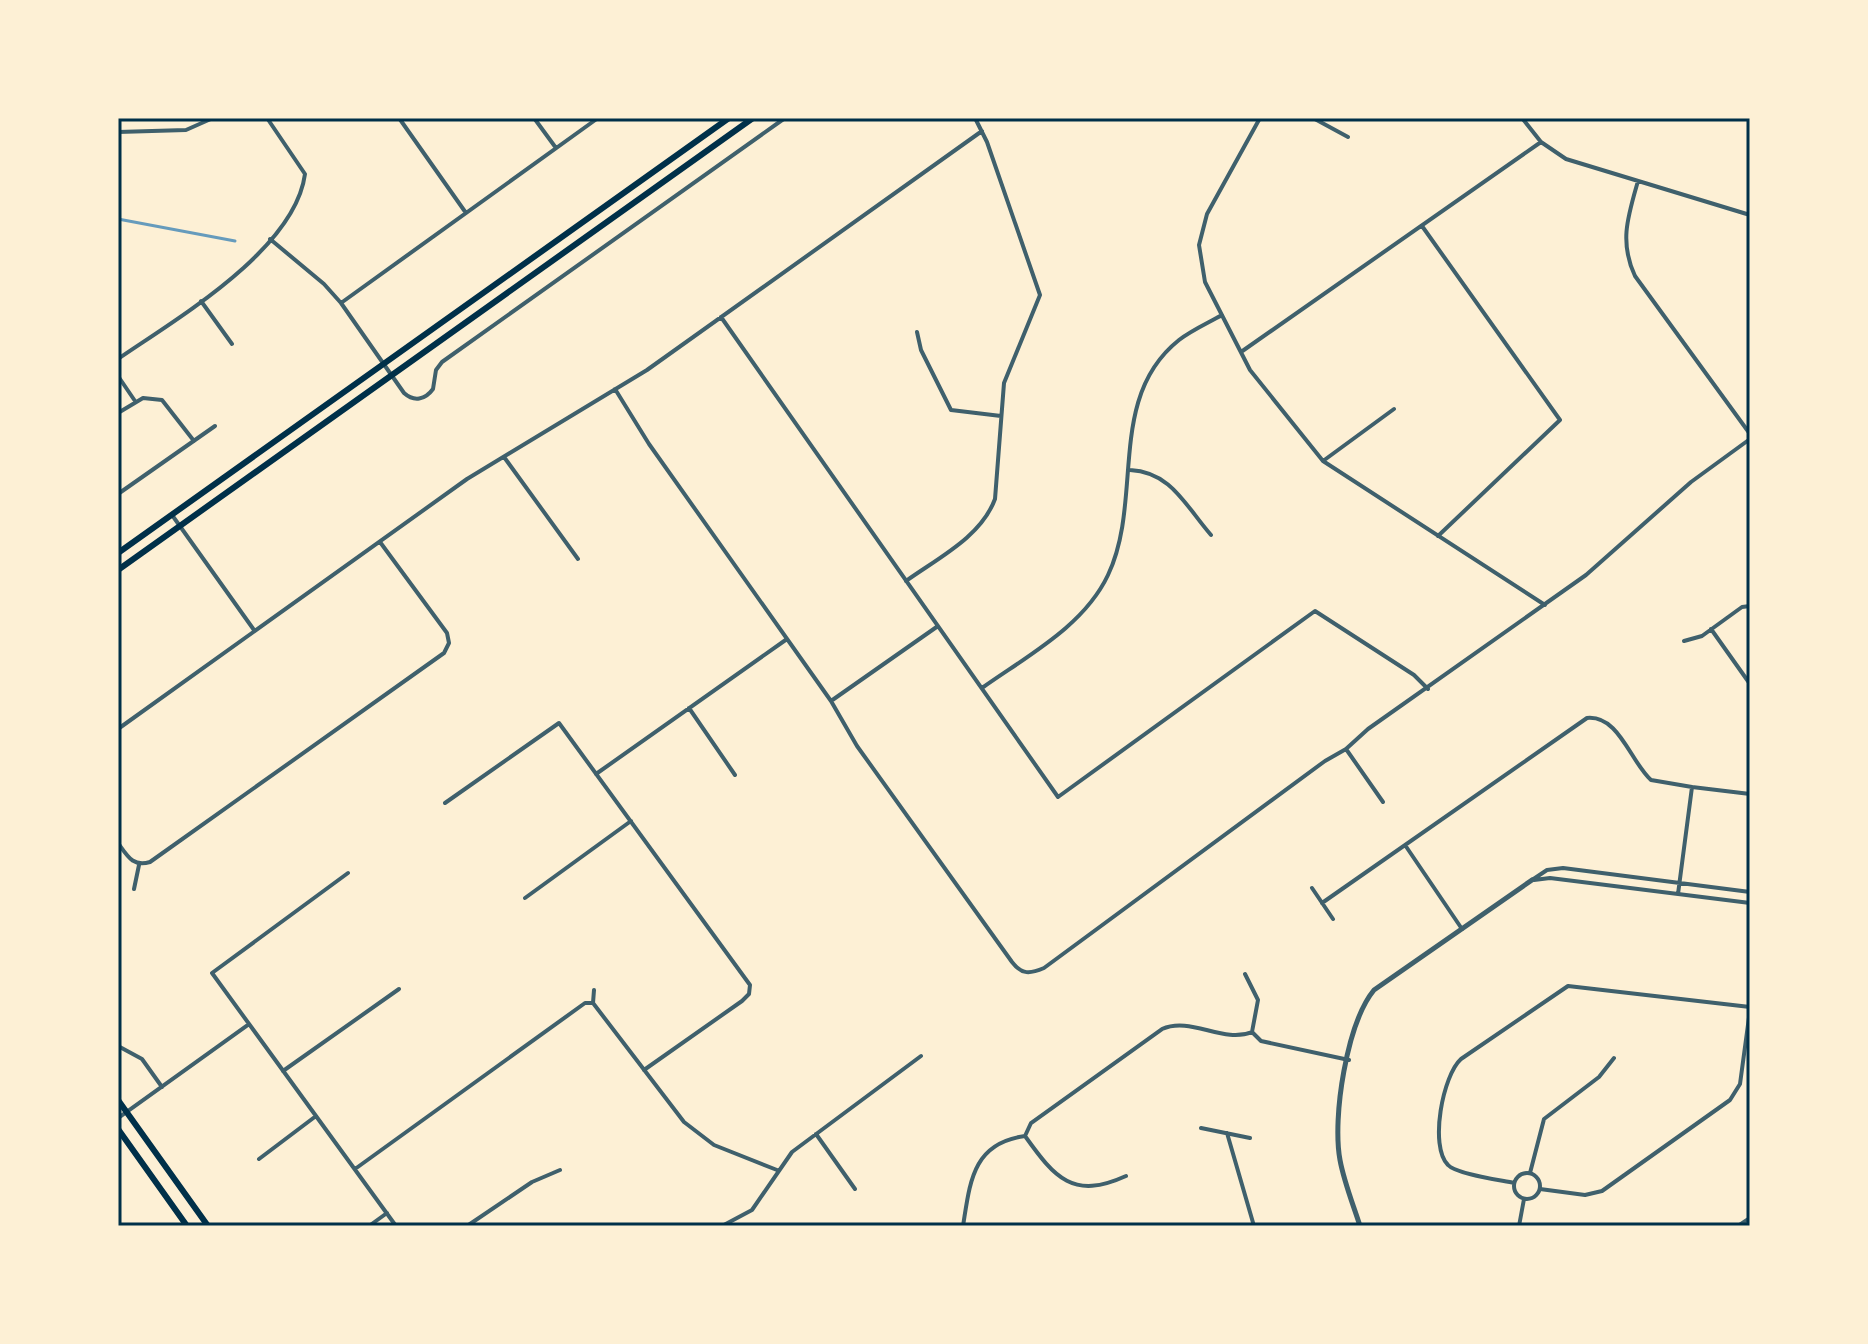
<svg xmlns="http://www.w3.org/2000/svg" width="1868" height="1344" font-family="Commissioner,sans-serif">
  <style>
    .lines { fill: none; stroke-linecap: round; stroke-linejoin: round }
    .stream { stroke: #669bbc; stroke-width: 3 }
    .minor { stroke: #3f606c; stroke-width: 4 }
    .tertiary { stroke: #3f606c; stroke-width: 5 }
    .secondary { stroke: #003049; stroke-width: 6 }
    .primary { stroke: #003049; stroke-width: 6 }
    .neatline { fill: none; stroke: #003049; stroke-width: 3 }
  </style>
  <rect width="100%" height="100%" fill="#fdf0d5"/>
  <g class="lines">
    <!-- stream -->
    <path class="stream" d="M118,219L235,241"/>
    <!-- minor -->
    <path class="minor" d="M399,118L466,213
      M534,118L556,148
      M1260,118L1207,214L1199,245L1205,282L1250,370L1323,461L1545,605
      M1313,118L1348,137
      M1522,118L1541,142L1566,159L1750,215
      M118,132L186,130L213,118
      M1638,181C1628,216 1619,242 1635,276L1750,434
      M1422,226L1560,420L1438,536
      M270,239L324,284L341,303L404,393C414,402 425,400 433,389L436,370L442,362L785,118
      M201,301L232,344
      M341,303L598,118
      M721,317L1058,797L1315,611L1414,675L1428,689
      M917,332L921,350L951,410L1001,416
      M1241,352L1541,142
      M118,359C176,319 295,250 305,174L267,118
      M118,376L135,401
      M615,389L649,444L831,701L857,746L1012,962C1022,975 1030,974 1044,968L1325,761L1346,749L1368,729L1586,575L1691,482L1750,439
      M118,413L143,398L162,400L194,441
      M504,457L578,559
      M1323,461L1394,409
      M1130,470C1171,472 1185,505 1211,535
      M118,494L215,426
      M172,515L254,630
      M906,581C938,558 981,537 995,499L1004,383L1040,295L987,142L975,118
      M1711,629L1750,684
      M1684,641L1702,636L1742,607L1750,606
      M982,688C1027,656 1084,626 1108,575C1144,499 1106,398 1179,340C1192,330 1208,323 1222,315
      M831,701L938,626
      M689,708L735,775
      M118,729L467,479L647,370L982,131
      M1346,749L1383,802
      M596,774L787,639
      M445,803L559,723L750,985L749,994L742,1001L644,1070
      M118,843C128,857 133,867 150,862L444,653L449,643L447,633L380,542
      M1405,845L1462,929
      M348,873L212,973L396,1226
      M1532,880L1547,870L1563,868L1750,892
      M1534,880L1550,878L1750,903
      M1312,888L1333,919
      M134,889L139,865
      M1678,894L1692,787L1750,794
      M525,898L631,821
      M1322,903L1587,718C1619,715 1630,761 1651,780L1692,787
      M1245,974L1258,1000L1252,1032
      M593,1003L594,990
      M118,1046L142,1059L162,1087
      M283,1071L399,989
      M118,1118L249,1024
      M1201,1128L1250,1138
      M1227,1133L1254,1226
      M816,1134L855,1189
      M1025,1136C1055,1178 1073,1200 1126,1176
      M259,1159L316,1116
      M355,1169L585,1003H593L684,1122L714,1145L777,1170
      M1514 1186a13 13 0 1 1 26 0a13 13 0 1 1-26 0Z
      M1530,1173L1544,1119L1599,1077L1614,1058
      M1514,1183C1500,1180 1456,1174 1448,1165C1429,1146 1443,1075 1461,1059L1568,986L1750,1007
      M1540,1189L1585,1195L1602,1191L1730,1100L1740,1084L1750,1010
      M369,1226L387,1213
      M467,1226L532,1182L560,1170
      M722,1226L752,1210L792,1152L921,1056
      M963,1226C970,1183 972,1143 1025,1136L1031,1123L1162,1029C1191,1016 1223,1044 1252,1032L1261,1041L1349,1060
      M1519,1226L1524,1199
      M1738,1226L1750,1218"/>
    <!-- tertiary -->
    <path class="tertiary" d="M1360,1226C1353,1204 1344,1182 1340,1160C1332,1117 1347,1023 1374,990L1532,880"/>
    <!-- secondary -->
    <path class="secondary" d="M118,1100L208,1226
      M118,1129L187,1226"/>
    <!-- primary -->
    <path class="primary" d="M118,553L729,118
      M118,570L753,118"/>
  </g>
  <!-- border -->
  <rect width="1868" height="1344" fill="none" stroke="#fdf0d5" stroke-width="240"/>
  <rect x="120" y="120" width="1628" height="1104" class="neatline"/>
</svg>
